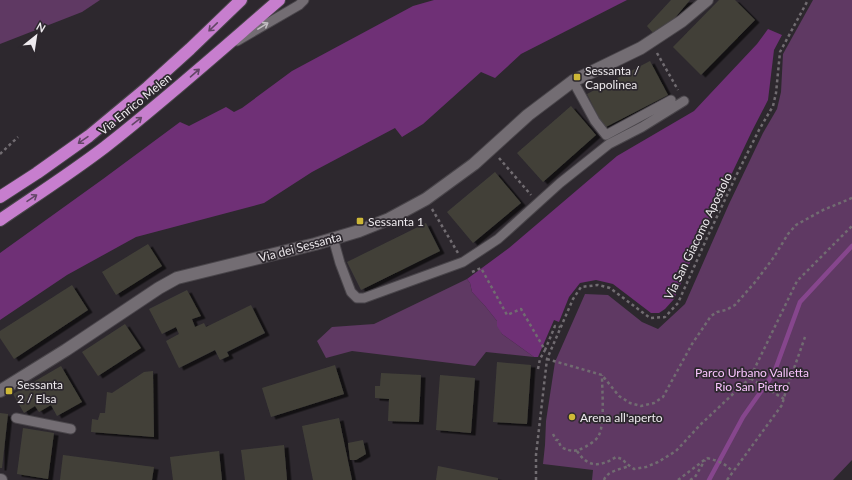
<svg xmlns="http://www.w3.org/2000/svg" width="852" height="480" font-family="Lato,sans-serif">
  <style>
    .green { fill: #5f3963 }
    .forest { fill: #6f3076 }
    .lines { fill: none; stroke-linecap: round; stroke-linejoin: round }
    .stream { stroke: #86468d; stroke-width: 4.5 }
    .building { fill: #424139; filter: url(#shadow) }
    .lane-casing { stroke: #49454a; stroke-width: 11 }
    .street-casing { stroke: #49454a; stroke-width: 14 }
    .highway-casing { stroke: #49454a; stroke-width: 14 }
    .path { stroke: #716c71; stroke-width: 2.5; stroke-dasharray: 3 3; stroke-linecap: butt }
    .lane { stroke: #736d73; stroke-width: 9 }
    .street { stroke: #736d73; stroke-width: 12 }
    .highway { stroke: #c77ece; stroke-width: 12 }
    .oneway { stroke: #c3bec3 }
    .oneway2 { stroke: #634666 }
    .poi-dot { fill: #ceb837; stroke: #2d282e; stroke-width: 1.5 }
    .labels { text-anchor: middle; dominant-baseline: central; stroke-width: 3.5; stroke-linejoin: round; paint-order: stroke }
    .poi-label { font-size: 12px; fill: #eeeaee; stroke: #2d282e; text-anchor: start }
    .street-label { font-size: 12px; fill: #eeeaee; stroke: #2d282e }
    .park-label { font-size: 12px; fill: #f9c4fd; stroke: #2d282e }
  </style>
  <defs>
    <filter id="shadow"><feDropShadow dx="4.5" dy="2.5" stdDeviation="0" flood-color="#0009"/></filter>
  </defs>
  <rect width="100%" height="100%" fill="#2d282e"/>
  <!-- green -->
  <path class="green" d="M0,0H100L82,12L0,44Z
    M813,0H852V460L833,480H592L593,470L543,464L545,445L546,421L555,362L585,294L608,295L642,322L658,329L685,304L729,204L763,133L777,109L781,92L783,54Z
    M467,279L470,283L472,292L485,306L497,321L502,334L534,357L486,352L475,366L352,351L326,358L317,341L332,327L374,324Z"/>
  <!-- forest -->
  <path class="forest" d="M434,0H627L521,54L495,78L481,72L423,124L402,137L395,128L312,172L264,203L136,237L67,275L0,320V253L103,179L180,122L189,126L226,107L234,112L242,108L292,71L413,6Z
    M768,29L782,35L774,50L768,100L752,131L696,249L674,299L665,309L659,313H651L613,284L596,280L580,283L569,297L559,322L554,320L538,357H534L502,334L497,326V321L485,306L472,292L470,283L467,279L509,248L617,156L694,111L757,44Z"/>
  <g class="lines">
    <!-- stream -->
    <path class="stream" d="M709,480L743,417L774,373L800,302L852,246"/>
  </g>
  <!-- building -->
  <path class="building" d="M671,0H690L674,19L653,33L647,26Z
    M719,0H735L755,20L701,75L673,47Z
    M650,61L668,95L604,128L587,94Z
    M571,106L596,135L543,182L517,153Z
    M495,172L521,203L473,243L447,212Z
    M426,223L440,251L361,290L347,262Z
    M148,244L162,266L116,295L102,272Z
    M72,285L88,310L14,359L0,338V331Z
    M187,290L201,316L192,319L195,327L204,323L206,327L251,305L265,333L227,352L229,356L220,360L215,350L179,368L166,341L179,334L176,327L162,334L149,309Z
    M125,324L141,348L98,376L82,352Z
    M497,362L531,365L527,424L493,422Z
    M335,365L344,394L271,417L262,388Z
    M61,366L82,402L57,416L51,405L39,412L35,406L24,413L13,394Z
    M153,371L154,437L91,432L92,419L98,420L100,413H105L107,392L112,393L144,372Z
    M381,373L421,375L419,422L388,421L389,399L375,398V386H380Z
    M440,375L475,378L471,433L436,430Z
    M0,413L8,414L2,468H0Z
    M339,418L352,480H313L302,426Z
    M23,428L54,433L48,479L17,474Z
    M363,440L366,454L356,460H350L348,443Z
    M284,445L287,480H245L241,450Z
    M219,451L222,480H173L170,457Z
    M63,455L154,467L152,480H60Z
    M438,466L498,478V480H436Z"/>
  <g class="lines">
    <!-- lane casing -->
    <g class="lane-casing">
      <path id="lane" d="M237,41L299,5L304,0
        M573,81L595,121L606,135L671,100
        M333,238L340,263L351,292L357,298H364L463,262L498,239L560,183L609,144L642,127L684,101
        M16,418L71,429"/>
    </g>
    <!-- street casing -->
    <g class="street-casing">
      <path id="street" d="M0,391L66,350L159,288L177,278L315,244L359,231L389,219L426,199L474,164L528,115L573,81L641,48L682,21L707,0
        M0,480H1"/>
    </g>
    <!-- highway casing -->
    <g class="highway-casing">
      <path id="highway" d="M0,197L37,173L89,136L148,87L190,49L241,0
        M0,220C35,196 71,173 105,147C165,100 221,50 279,0"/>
    </g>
    <!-- path -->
    <path class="path" d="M657,53L678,90
      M0,154L18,137
      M499,158L531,195
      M432,209L458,253
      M472,272L481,268L507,315L521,309L545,350L555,326L560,327
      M547,359L602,375L619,396L630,403L641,406L654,403L663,397L692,344L711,316L717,312L726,310L735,305L756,281L774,257L788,234L796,225L823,210L852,198
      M538,369L540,359L545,350
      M784,399L750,378L797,281L852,226
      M553,434L556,440H558L561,447C572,452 575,452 585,447C590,444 597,440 599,435C605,423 602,390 602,375
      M577,451C588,468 600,467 616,457L622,459L627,464L634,469L646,467L658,462L676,451L700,425L750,378
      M707,458C718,461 725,463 733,472
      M536,480V455L547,359L573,299L581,287L598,285L610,288L650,318L665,317L678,303L706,240L737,174L759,130L773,106L776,93L780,52L808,0
      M604,480C607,471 621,469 629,466
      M678,480L707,458
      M690,480L695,477L705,460
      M727,480L782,405L785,394L805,337"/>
    <!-- lane -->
    <use href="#lane" class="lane"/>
    <!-- street -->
    <use href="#street" class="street"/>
    <!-- highway -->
    <use href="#highway" class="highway"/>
  </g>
  <!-- one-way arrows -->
  <defs><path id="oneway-shaft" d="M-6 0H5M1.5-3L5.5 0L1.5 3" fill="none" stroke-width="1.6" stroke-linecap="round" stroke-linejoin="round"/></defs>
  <use class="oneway" href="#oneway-shaft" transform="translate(263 26) rotate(-31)"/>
  <g class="oneway2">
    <use href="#oneway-shaft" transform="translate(213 27) rotate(136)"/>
    <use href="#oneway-shaft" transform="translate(195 73) rotate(-41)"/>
    <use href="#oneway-shaft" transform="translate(137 121) rotate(-38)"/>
    <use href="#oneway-shaft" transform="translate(83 140) rotate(145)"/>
    <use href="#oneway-shaft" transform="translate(32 198) rotate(-34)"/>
  </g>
  <!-- markers -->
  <g class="poi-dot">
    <rect x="573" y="73" width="8" height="8" rx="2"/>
    <rect x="356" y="217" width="8" height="8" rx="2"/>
    <rect x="5" y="387" width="8" height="8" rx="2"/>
    <circle cx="572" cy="417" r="4"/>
  </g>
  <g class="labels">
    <!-- poi labels -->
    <g class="poi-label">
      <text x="585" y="70">Sessanta /<tspan x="585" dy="14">Capolinea</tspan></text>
      <text x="368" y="221">Sessanta 1</text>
      <text x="17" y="384">Sessanta<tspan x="17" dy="14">2 / Elsa</tspan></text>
      <text x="580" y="417">Arena all'aperto</text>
    </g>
    <!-- street labels -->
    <g class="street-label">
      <text transform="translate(135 104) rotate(-39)">Via Enrico Melen</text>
      <text transform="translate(698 236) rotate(-64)">Via San Giacomo Apostolo</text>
      <text transform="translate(300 247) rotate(-15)">Via dei Sessanta</text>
    </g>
    <!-- park labels -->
    <g class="park-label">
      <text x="752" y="372">Parco Urbano Valletta<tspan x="752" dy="14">Rio San Pietro</tspan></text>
    </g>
  </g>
  <!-- north arrow -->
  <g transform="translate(36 36) rotate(30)" stroke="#2d282e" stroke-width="3" paint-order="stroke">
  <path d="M0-3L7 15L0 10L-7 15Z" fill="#eeeaee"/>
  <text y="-6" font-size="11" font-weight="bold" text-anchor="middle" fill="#eeeaee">N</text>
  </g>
</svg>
